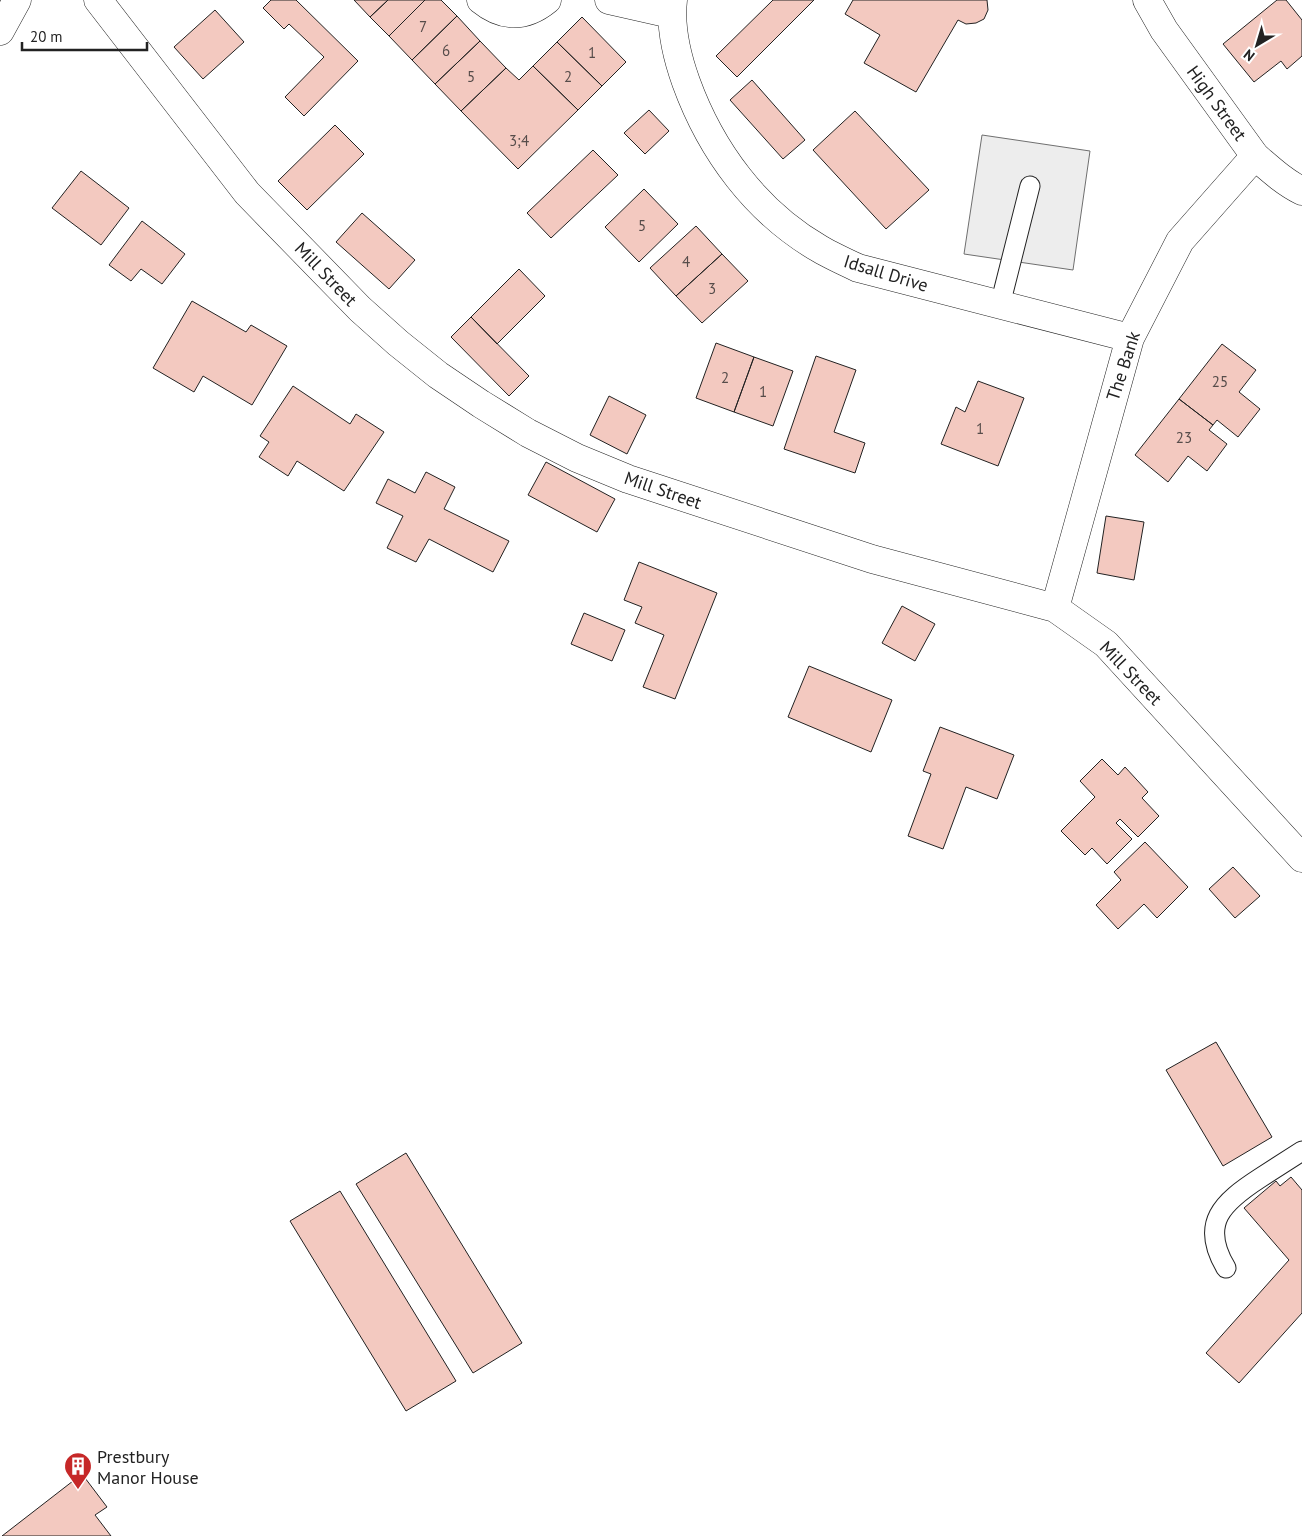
<svg xmlns="http://www.w3.org/2000/svg" width="1302" height="1536" font-family="'PT Sans',sans-serif">
  <style>
    .parking { fill: #ededed; stroke: #6f6f6f }
    .building { fill: #f3c9c0; stroke: #222 }
    .lines { fill: none; stroke-linecap: round; stroke-linejoin: round }
    .lane-casing { stroke: #222; stroke-width: 21 }
    .street-casing { stroke: #222; stroke-width: 29 }
    .secondary-casing { stroke: #222; stroke-width: 29 }
    .lane { stroke: #fff; stroke-width: 19 }
    .street { stroke: #fff; stroke-width: 28 }
    .secondary { stroke: #fff; stroke-width: 28 }
    .labels { text-anchor: middle; dominant-baseline: central; stroke-width: 4; stroke-linejoin: round; paint-order: stroke }
    .number-label { font-size: 15px; fill: #564c4a }
    .street-label { font-size: 18px; fill: #222; stroke: #fff }
    .poi-label { font-size: 18px; fill: #222; stroke: #fff; text-anchor: start }
  </style>
  <rect width="100%" height="100%" fill="#fff"/>
  <!-- parking -->
  <path class="parking" d="M982,135L1090,151L1073,270L964,254Z"/>
  <!-- building -->
  <path class="building" d="M271,0H296L358,61L304,116L285,97L324,57L289,24L284,29L263,8Z
    M354,0H388L370,17Z
    M388,0H425L389,36L370,17Z
    M425,0H441L457,16L412,60L389,36Z
    M773,0H814L737,77L716,56Z
    M853,0H987L988,10L984,19L976,23L966,24L958,20L916,92L864,63L880,35L845,14Z
    M1277,0H1286L1302,20V56L1287,69L1281,61L1254,82L1223,44Z
    M215,10L244,42L203,79L174,47Z
    M457,16L480,41L435,84L412,60Z
    M582,17L626,62L602,86L557,42Z
    M480,41L506,68L461,111L435,84Z
    M557,42L602,86L578,110L533,66Z
    M533,66L578,110L518,169L461,111L506,68L519,80Z
    M752,80L805,140L783,159L730,100Z
    M649,110L669,131L645,154L624,133Z
    M855,111L929,190L886,229L813,150Z
    M335,125L364,154L307,210L278,181Z
    M593,150L618,175L551,238L527,213Z
    M81,171L129,208L101,245L52,208Z
    M644,189L678,224L639,262L605,227Z
    M362,213L415,260L389,289L336,242Z
    M142,221L185,254L162,284L141,269L131,281L109,265Z
    M696,226L722,254L676,296L650,268Z
    M722,254L748,281L702,323L676,296Z
    M519,269L545,296L497,344L471,317Z
    M192,301L246,332L251,325L287,346L252,405L203,376L194,392L153,368Z
    M471,317L529,376L509,396L451,337Z
    M716,343L754,357L734,412L696,398Z
    M1222,344L1256,370L1239,392L1260,409L1238,437L1217,420L1213,425L1179,399Z
    M816,356L856,370L834,432L865,443L855,473L784,449Z
    M754,357L793,371L773,426L734,412Z
    M978,381L1024,398L998,466L941,444L956,407L965,412Z
    M293,386L350,424L356,414L384,432L344,491L297,461L288,476L259,457L269,442L260,436Z
    M609,396L646,415L627,454L590,435Z
    M1179,399L1213,425L1209,430L1227,444L1207,471L1188,456L1168,482L1135,455Z
    M546,462L615,499L597,532L528,495Z
    M426,472L455,487L444,509L509,541L493,572L429,539L416,562L387,548L403,516L376,503L388,479L415,493Z
    M1106,516L1144,522L1134,580L1097,573Z
    M639,562L717,593L675,699L643,687L664,635L635,623L642,607L624,600Z
    M902,606L935,624L915,661L882,643Z
    M584,613L625,630L612,661L571,644Z
    M809,666L892,700L871,752L788,717Z
    M940,727L1014,755L997,799L966,787L943,849L908,836L931,774L923,771Z
    M1102,759L1118,775L1125,767L1148,792L1142,798L1159,816L1138,837L1120,819L1116,823L1132,839L1107,864L1092,848L1085,855L1061,831L1095,797L1080,781Z
    M1145,842L1188,887L1157,918L1144,904L1118,929L1096,905L1121,880L1114,872Z
    M1233,867L1260,896L1235,918L1209,889Z
    M1216,1042L1272,1137L1223,1166L1166,1070Z
    M406,1153L522,1343L473,1373L356,1184Z
    M1291,1177L1302,1190V1313L1239,1383L1206,1353L1289,1260L1244,1208L1276,1181L1280,1186Z
    M340,1191L456,1381L406,1411L290,1221Z
    M82,1474L107,1507L95,1515L111,1536H2Z"/>
  <g class="lines">
    <!-- lane casing -->
    <g class="lane-casing">
      <path id="lane" d="M1000,305L1030,186
        M1226,1268C1199,1223 1223,1202 1260,1178C1274,1169 1288,1160 1302,1151"/>
    </g>
    <!-- street casing -->
    <g class="street-casing">
      <path id="street" d="M98,0L247,193L360,309L398,343L438,375L481,404L528,433L577,458L628,479L872,559L1055,608L1106,644L1302,858
        M481,0C503,18 525,18 547,0
        M609,0L671,14
        M673,0C670,27 677,57 686,82C711,151 756,212 820,249C832,256 845,262 858,268L1130,338
        M1055,608L1130,338L1180,241L1255,156"/>
    </g>
    <!-- secondary casing -->
    <g class="secondary-casing">
      <path id="secondary" d="M1147,0L1164,30L1255,156C1270,169 1284,182 1302,191
        M0,31L17,0"/>
    </g>
    <!-- lane -->
    <use href="#lane" class="lane"/>
    <!-- street -->
    <use href="#street" class="street"/>
    <!-- secondary -->
    <use href="#secondary" class="secondary"/>
  </g>
  <!-- icons -->
  <defs>
    <g id="building-pin" transform="scale(1.4375)"><path d="M0 17L-7.5 6A9.5 9.5 0 1 1 7.5 6Z" fill="#c62828" stroke="#fff"/><path d="M-4-6H4V6H1V3H-1V6H-4ZM-2.5-4.3h1.7v1.8h-1.7ZM.8-4.3h1.7v1.8H.8ZM-2.5-1h1.7V.8h-1.7ZM.8-1h1.7V.8H.8Z" fill="#fff"/></g>
  </defs>
  <g fill-rule="evenodd">
    <use href="#building-pin" x="78" y="1466"/>
  </g>
  <g class="labels">
    <!-- number labels -->
    <g class="number-label">
      <text x="423" y="26">7</text>
      <text x="446" y="50">6</text>
      <text x="592" y="52">1</text>
      <text x="471" y="76">5</text>
      <text x="568" y="76">2</text>
      <text x="519" y="140">3;4</text>
      <text x="642" y="225">5</text>
      <text x="686" y="261">4</text>
      <text x="712" y="288">3</text>
      <text x="725" y="377">2</text>
      <text x="1220" y="381">25</text>
      <text x="763" y="391">1</text>
      <text x="980" y="428">1</text>
      <text x="1184" y="437">23</text>
    </g>
    <!-- street labels -->
    <g class="street-label">
      <text transform="translate(1217 103) rotate(54)">High Street</text>
      <text transform="translate(886 273) rotate(17)">Idsall Drive</text>
      <text transform="translate(326 274) rotate(46)">Mill Street</text>
      <text transform="translate(1123 366) rotate(-72)">The Bank</text>
      <text transform="translate(663 490) rotate(19)">Mill Street</text>
      <text transform="translate(1131 673) rotate(46)">Mill Street</text>
    </g>
    <!-- poi labels -->
    <g class="poi-label">
      <text x="97" y="1456">Prestbury<tspan x="97" dy="21">Manor House</tspan></text>
    </g>
  </g>
  <!-- north arrow -->
  <g transform="translate(1257 45) rotate(218)" stroke="#ffffff" stroke-width="4" paint-order="stroke">
  <path d="M0-4L9 19L0 12L-9 19Z" fill="#222222"/>
  <text y="-8" font-size="14" font-weight="bold" text-anchor="middle" fill="#222222">N</text>
  </g>
  <!-- scale -->
  <path d="M22 42v8h125v-8" fill="none" stroke="#222222" stroke-width="2.5"/>
  <text x="30" y="42" font-size="15" fill="#222222" stroke="#ffffff" stroke-width="4" paint-order="stroke">20 m</text>
</svg>
